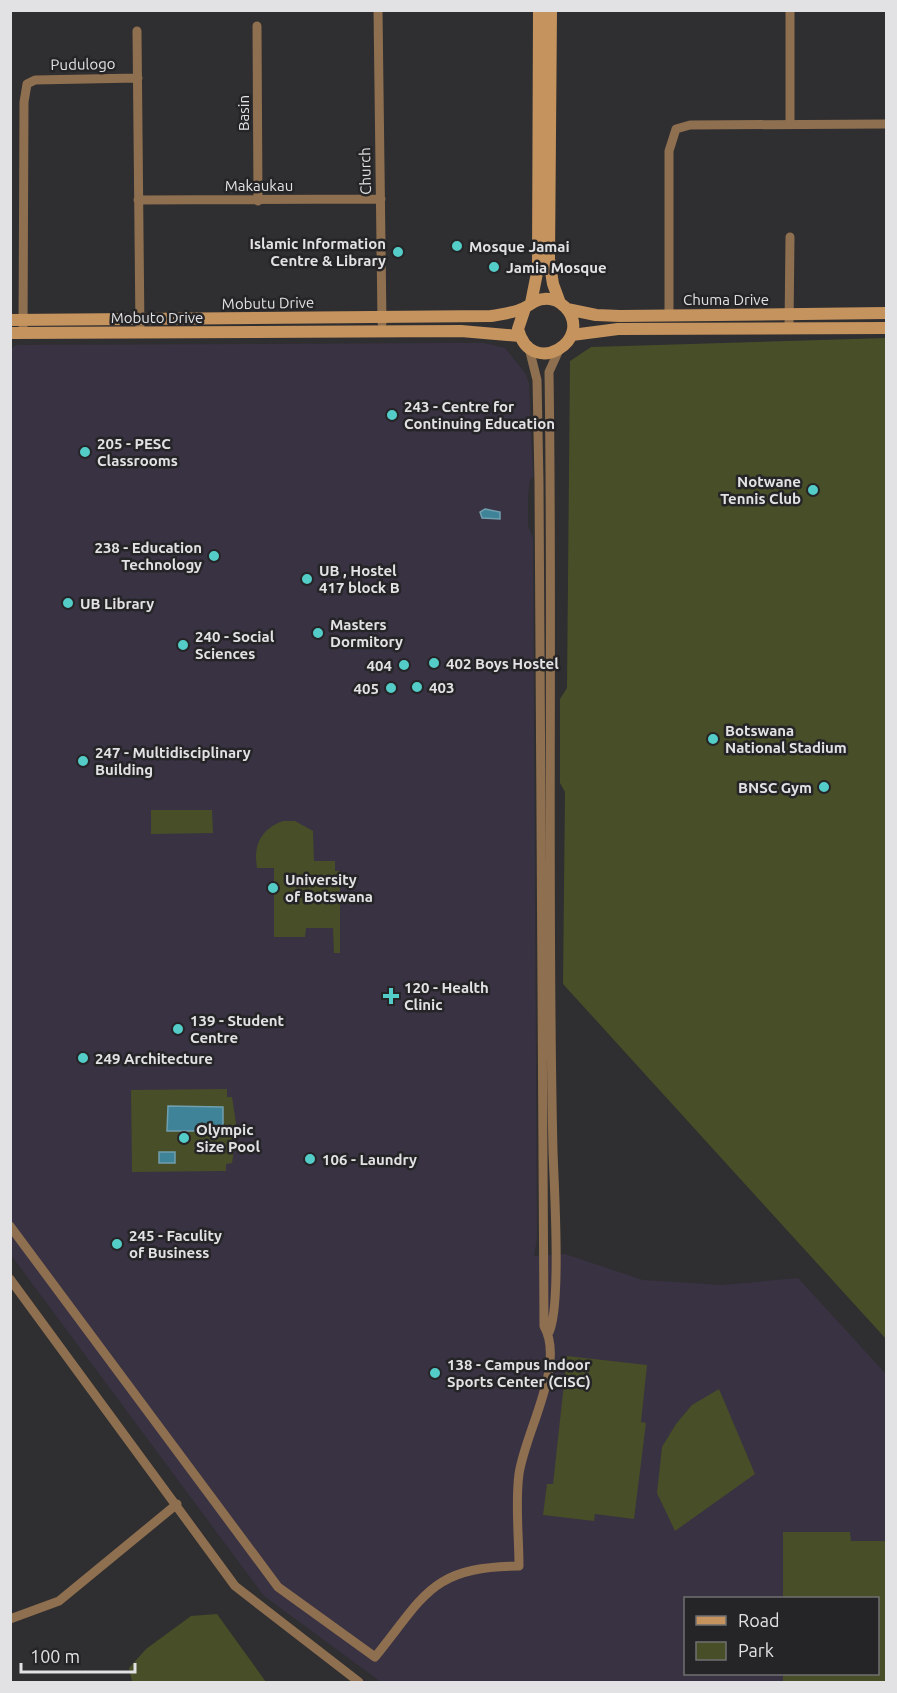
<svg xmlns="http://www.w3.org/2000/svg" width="897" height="1693" font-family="Ubuntu,sans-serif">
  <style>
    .education { fill: #393243; fill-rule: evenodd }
    .green { fill: #484e27 }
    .water { fill: #3f8399; stroke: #709faf; stroke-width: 1.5 }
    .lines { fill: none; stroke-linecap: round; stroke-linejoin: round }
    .street { stroke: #8e6f4f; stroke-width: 9 }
    .secondary { stroke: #c5935e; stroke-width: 12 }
    .poi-dot { fill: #54cdc8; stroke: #252426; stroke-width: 2 }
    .labels { text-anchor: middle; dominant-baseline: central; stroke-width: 5; stroke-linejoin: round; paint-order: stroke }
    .street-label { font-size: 15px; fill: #e2e1e3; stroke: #252426 }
    .poi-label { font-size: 15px; font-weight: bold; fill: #e2e1e3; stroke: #252426; text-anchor: start }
  </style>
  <rect width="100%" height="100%" fill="#2f2e30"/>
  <!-- education -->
  <path class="education" d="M455,343H484L505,348L526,374L529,384L533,477L530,479L528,495V526L533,538L537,1239L534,1256L565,1254L643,1280L723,1285L798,1278L886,1374V1682H381L264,1596L11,1255V349L16,345ZM686,1598H878V1674H686Z"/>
  <!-- green -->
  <path class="green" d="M886,338V1339L563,984L565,792L560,783V699L567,688L570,361L591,347Z
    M151,810H212L213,833L151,834Z
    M283,821H295L313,831L314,861H335V871H340V953H334L333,928H306L305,937H274V868H257C253,845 261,829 283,821Z
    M227,1089V1097H232L237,1130L232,1163L226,1164V1171L132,1172L131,1090Z
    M567,1356L647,1365L641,1422L646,1423L634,1519L595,1514L594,1521L543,1515L547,1484H553Z
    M719,1389L755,1474L675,1531L657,1493L662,1447L676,1424L692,1405Z
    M783,1532H850L851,1541H886V1682H783V1674H878V1598H783Z
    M217,1614L266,1682H132L129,1668L146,1649L191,1616Z"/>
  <!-- water -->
  <path class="water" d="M485,509L500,512V519L482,518L480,512Z
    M168,1106L223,1107V1131H167Z
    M159,1152H175V1163H159Z"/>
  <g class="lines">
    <!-- street -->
    <path class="street" d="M378,10L382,323
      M257,26L258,201
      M137,31L140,332
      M790,124V10
      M138,200L381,199
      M669,314V151L676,129L690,125L886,124
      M789,328L790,237
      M23,333L24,102L27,84L35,80L138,78
      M10,1226L278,1587L375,1657C426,1594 431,1567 519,1566C519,1536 515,1503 519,1474C525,1432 566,1365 544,1326L539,483L537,380L529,348
      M10,1279L235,1586L359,1682
      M548,1334C562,1313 554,1183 553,1151C547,892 553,632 549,372L559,350
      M10,1619L59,1601L177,1504"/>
    <!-- secondary -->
    <path class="secondary" d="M551,10L549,259L553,284L560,303
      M531,303L538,268L539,10
      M567,309L596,315L620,316L886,313
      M10,320L491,316C502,314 514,313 524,308C531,305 535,299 544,299C552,298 560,302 565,307C596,340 531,380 518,329L525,308
      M10,333L461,331L520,336
      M572,335L618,329L886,328"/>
  </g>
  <!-- markers -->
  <g class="poi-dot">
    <circle cx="457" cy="246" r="6"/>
    <circle cx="398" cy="252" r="6"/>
    <circle cx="494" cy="267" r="6"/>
    <circle cx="392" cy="415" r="6"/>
    <circle cx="85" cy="452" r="6"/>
    <circle cx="813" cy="490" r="6"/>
    <circle cx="214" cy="556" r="6"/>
    <circle cx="307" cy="579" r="6"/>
    <circle cx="68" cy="603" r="6"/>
    <circle cx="318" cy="633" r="6"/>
    <circle cx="183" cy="645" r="6"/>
    <circle cx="434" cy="663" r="6"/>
    <circle cx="404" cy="665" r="6"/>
    <circle cx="417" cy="687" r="6"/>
    <circle cx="391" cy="688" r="6"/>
    <circle cx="713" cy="739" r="6"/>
    <circle cx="83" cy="761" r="6"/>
    <circle cx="824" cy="787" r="6"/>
    <circle cx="273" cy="888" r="6"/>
    <path d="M388 987h6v6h6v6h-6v6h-6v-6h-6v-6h6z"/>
    <circle cx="178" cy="1029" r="6"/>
    <circle cx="83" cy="1058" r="6"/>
    <circle cx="184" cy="1138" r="6"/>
    <circle cx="310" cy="1159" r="6"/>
    <circle cx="117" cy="1244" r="6"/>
    <circle cx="435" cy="1373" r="6"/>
  </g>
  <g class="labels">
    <!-- street labels -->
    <g class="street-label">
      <text transform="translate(83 64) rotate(-1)">Pudulogo</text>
      <text transform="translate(243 113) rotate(-90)">Basin</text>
      <text transform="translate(365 171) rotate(-91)">Church</text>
      <text x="259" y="185">Makaukau</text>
      <text x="726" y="299">Chuma Drive</text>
      <text transform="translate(268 303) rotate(-1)">Mobutu Drive</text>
      <text x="157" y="317">Mobuto Drive</text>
    </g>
    <!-- poi labels -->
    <g class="poi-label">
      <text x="386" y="243" text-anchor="end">Islamic Information<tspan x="386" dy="17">Centre &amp; Library</tspan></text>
      <text x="469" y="246">Mosque Jamai</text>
      <text x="506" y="267">Jamia Mosque</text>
      <text x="404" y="406">243 - Centre for<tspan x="404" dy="17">Continuing Education</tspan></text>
      <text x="97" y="443">205 - PESC<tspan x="97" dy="17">Classrooms</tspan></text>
      <text x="801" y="481" text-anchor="end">Notwane<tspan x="801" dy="17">Tennis Club</tspan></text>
      <text x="202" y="547" text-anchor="end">238 - Education<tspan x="202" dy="17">Technology</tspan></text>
      <text x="319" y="570">UB , Hostel<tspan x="319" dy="17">417 block B</tspan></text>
      <text x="80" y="603">UB Library</text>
      <text x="330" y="624">Masters<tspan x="330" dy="17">Dormitory</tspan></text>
      <text x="195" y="636">240 - Social<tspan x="195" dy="17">Sciences</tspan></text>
      <text x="446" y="663">402 Boys Hostel</text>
      <text x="392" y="665" text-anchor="end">404</text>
      <text x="429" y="687">403</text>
      <text x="379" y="688" text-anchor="end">405</text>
      <text x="725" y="730">Botswana<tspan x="725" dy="17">National Stadium</tspan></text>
      <text x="95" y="752">247 - Multidisciplinary<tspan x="95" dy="17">Building</tspan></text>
      <text x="812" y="787" text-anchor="end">BNSC Gym</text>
      <text x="285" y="879">University<tspan x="285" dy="17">of Botswana</tspan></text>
      <text x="404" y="987">120 - Health<tspan x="404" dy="17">Clinic</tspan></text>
      <text x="190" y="1020">139 - Student<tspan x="190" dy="17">Centre</tspan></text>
      <text x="95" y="1058">249 Architecture</text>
      <text x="196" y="1129">Olympic<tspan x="196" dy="17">Size Pool</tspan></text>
      <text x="322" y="1159">106 - Laundry</text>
      <text x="129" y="1235">245 - Faculity<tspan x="129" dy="17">of Business</tspan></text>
      <text x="447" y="1364">138 - Campus Indoor<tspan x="447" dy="17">Sports Center (CISC)</tspan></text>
    </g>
  </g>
  <!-- border -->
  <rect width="897" height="1693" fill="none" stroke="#e2e1e3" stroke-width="24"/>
  <!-- legend -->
  <rect x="684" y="1597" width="195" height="78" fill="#252426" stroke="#717072" stroke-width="1.5"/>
  <rect x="696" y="1616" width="30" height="9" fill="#c5935e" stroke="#717072" stroke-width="1.5"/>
  <text x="738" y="1627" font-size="18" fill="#e2e1e3">Road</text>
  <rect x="696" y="1642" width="30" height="18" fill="#484e27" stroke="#717072" stroke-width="1.5"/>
  <text x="738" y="1657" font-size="18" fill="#e2e1e3">Park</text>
  <!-- scale -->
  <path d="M21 1663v9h114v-9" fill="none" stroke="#e2e1e3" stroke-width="3"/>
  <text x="30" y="1663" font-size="18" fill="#e2e1e3" stroke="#252426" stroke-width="4.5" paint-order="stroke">100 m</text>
</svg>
